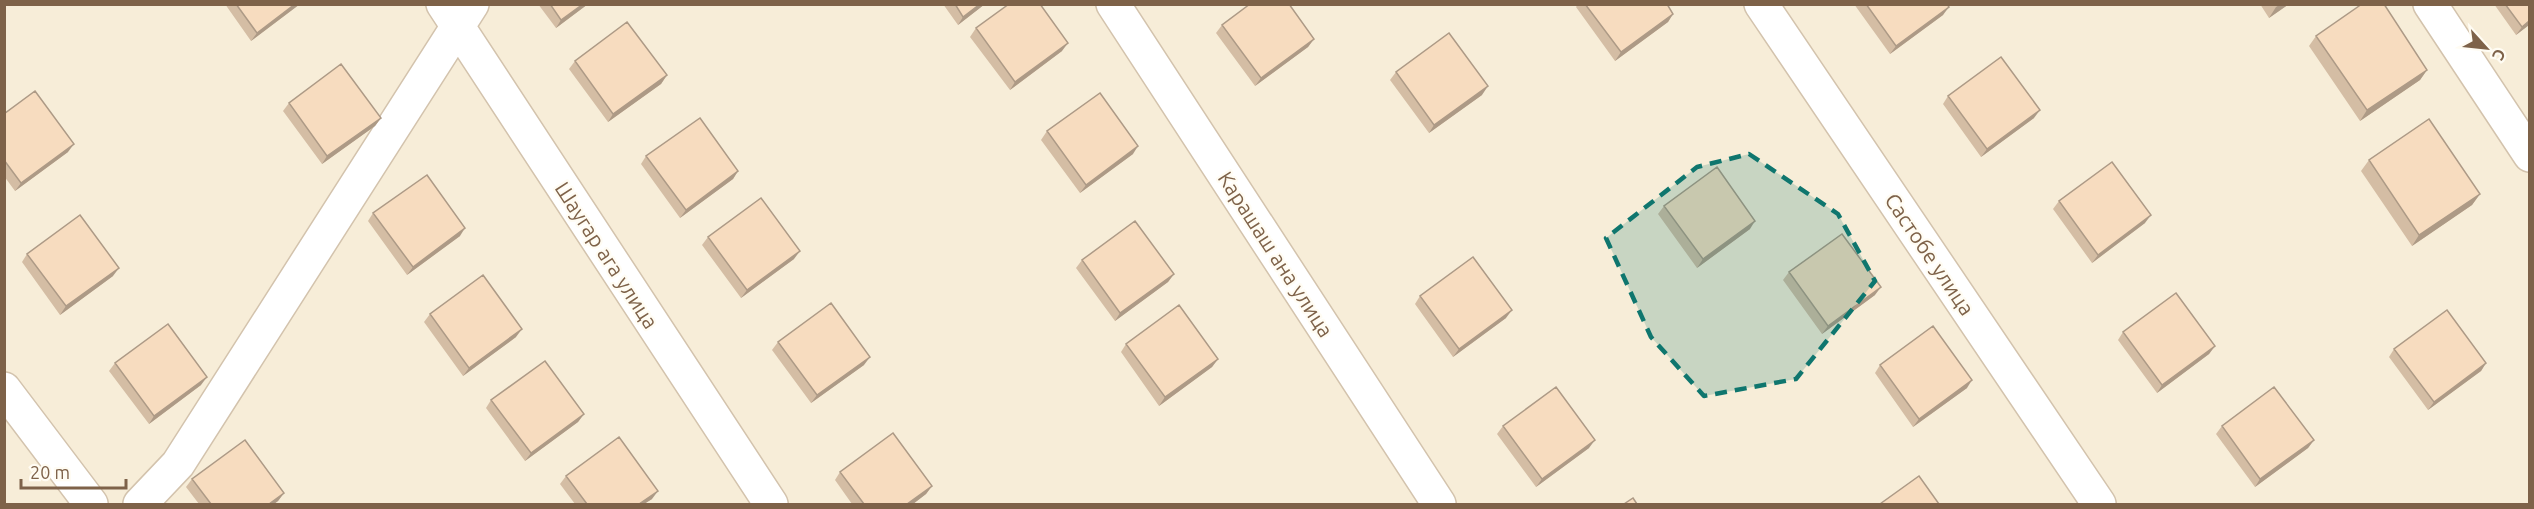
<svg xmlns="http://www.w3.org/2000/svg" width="2534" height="509" font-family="Ubuntu,sans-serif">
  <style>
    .residential { fill: #f7edd8 }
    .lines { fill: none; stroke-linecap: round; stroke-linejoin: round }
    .minor-casing { stroke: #d3c3ad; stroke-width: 36 }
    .minor { stroke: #fff; stroke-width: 33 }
    .wall { fill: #d4bda4 }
    .shaded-wall { fill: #ad9a86 }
    .building { fill: #f7dcbf; stroke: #ad9a86; stroke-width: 1.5 }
    .marked { fill: #0f766e; fill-opacity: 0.2; stroke: #0f766e; stroke-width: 4.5; stroke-dasharray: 12 8; stroke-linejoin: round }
    .labels { text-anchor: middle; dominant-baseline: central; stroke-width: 4.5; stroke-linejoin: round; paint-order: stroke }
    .street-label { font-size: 21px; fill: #7e6249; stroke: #fffcf3 }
  </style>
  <rect width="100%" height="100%" fill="#fef9ea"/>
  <!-- residential -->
  <path class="residential" d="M5,5H2529V504H5Z"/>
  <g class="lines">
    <!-- minor casing -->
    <g class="minor-casing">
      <path id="minor" d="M443,4L771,504
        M1113,4L1439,504
        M1761,4L2099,504
        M2430,4L2530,155
        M4,389L91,504
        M140,504L178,464L472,4"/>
    </g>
    <!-- minor -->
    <use href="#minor" class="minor"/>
  </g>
  <!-- wall -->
  <path class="wall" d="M225,4H300L251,41Z
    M538,4H588L556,28Z
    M943,4H985L958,25Z
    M1578,4H1667L1673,14L1668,22L1615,61L1576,7Z
    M1854,4H1947L1943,15L1890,54Z
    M2260,4H2289L2269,18Z
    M2494,4H2529V25L2516,35Z
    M1222,25L1314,39L1308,47L1255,86L1216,33Z
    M976,28L1062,51L1010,90L970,37Z
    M2316,36L2427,70L2420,80L2360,121L2309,46Z
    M575,61L667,75L661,84L608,122L569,69Z
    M1396,72L1482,95L1429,133L1390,80Z
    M1948,96L2034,118L1981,157L1943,104Z
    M289,103L381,118L375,126L322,164L283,111Z
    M4,114L68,152L15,191L4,176Z
    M1047,131L1133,154L1080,193L1041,140Z
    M646,156L738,171L733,179L680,218L641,164Z
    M2369,160L2480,194L2472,205L2412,246L2361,171Z
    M2059,201L2145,223L2092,263L2053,209Z
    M1664,206L1750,229L1697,268L1658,214Z
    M373,213L460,236L407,275L368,221Z
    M708,237L794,259L741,298L702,245Z
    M27,254L113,276L60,315L22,262Z
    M1082,260L1174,274L1168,282L1115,321L1076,268Z
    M1789,272L1875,295L1822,334L1783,280Z
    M1420,296L1506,318L1453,357L1415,304Z
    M430,314L516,337L463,376L424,322Z
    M2123,332L2215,346L2209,354L2157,393L2118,340Z
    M778,342L864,365L811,403L772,350Z
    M1126,344L1218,359L1212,367L1159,406L1121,352Z
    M2394,349L2486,363L2481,371L2428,410L2389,357Z
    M115,363L201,385L149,424L109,371Z
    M1880,365L1967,388L1913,427L1875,373Z
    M491,400L584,414L578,422L525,461L486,408Z
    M1503,426L1589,448L1536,487L1497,434Z
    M2222,426L2314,440L2308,448L2255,487L2216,434Z
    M840,472L932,486L926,494L913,504H852L835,480Z
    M566,476L652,499L644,504H575L560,484Z
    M192,479L284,493L278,501L274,504H199L186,487Z"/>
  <!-- shaded-wall -->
  <path class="shaded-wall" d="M295,4H300L251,41L257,33Z
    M583,4H588L556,28L561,20Z
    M980,4H985L958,25L963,17Z
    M2281,4H2289L2269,18L2276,7Z
    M1949,7L1943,15L1890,54L1896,46Z
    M1673,14L1668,22L1615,61L1621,52Z
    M2529,21V25L2516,35L2522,27Z
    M1314,39L1308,47L1255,86L1261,78Z
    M1068,43L1062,51L1010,90L1015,82Z
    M2427,70L2420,80L2360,121L2367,110Z
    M667,75L661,84L608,122L613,114Z
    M1488,86L1482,95L1429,133L1434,125Z
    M2040,110L2034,118L1981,157L1987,149Z
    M381,118L375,126L322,164L327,156Z
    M74,144L68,152L15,191L21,183Z
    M1138,146L1133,154L1080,193L1086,185Z
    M738,171L733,179L680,218L686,210Z
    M2480,194L2472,205L2412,246L2419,235Z
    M2151,215L2145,223L2092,263L2098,255Z
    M1755,221L1750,229L1697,268L1703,259Z
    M465,228L460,236L407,275L413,267Z
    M800,251L794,259L741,298L747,290Z
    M119,268L113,276L60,315L66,306Z
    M1174,274L1168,282L1115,321L1120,313Z
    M1881,287L1875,295L1822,334L1828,326Z
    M1512,310L1506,318L1453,357L1459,349Z
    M522,329L516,337L463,376L469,368Z
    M2215,346L2209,354L2157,393L2162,385Z
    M870,357L864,365L811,403L817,395Z
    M1218,359L1212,367L1159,406L1165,397Z
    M2486,363L2481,371L2428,410L2434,402Z
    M207,377L201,385L149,424L154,416Z
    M1972,380L1967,388L1913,427L1919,419Z
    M584,414L578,422L525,461L531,453Z
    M1595,440L1589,448L1536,487L1542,479Z
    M2314,440L2308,448L2255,487L2260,479Z
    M932,486L926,494L913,504H907Z
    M658,491L652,499L644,504H639Z
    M284,493L278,501L274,504H269Z"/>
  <!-- building -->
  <path class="building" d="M236,4H295L257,33Z
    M550,4H583L561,20Z
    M955,4H980L963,17Z
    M1009,4H1040L1068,43L1015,82L976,28Z
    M1250,4H1289L1314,39L1261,78L1222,25Z
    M1585,4H1667L1673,14L1621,52Z
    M1866,4H1947L1949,7L1896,46Z
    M2362,4H2384L2427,70L2367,110L2316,36Z
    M2505,4H2529V21L2522,27Z
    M627,22L667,75L613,114L575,61Z
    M1449,33L1488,86L1434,125L1396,72Z
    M2001,57L2040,110L1987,149L1948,96Z
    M341,64L381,118L327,156L289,103Z
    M35,91L74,144L21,183L4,160V114Z
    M1100,93L1138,146L1086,185L1047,131Z
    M700,118L738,171L686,210L646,156Z
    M2429,119L2480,194L2419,235L2369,160Z
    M2112,162L2151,215L2098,255L2059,201Z
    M1717,167L1755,221L1703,259L1664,206Z
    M427,175L465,228L413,267L373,213Z
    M761,198L800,251L747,290L708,237Z
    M80,215L119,268L66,306L27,254Z
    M1135,221L1174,274L1120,313L1082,260Z
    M1842,234L1881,287L1828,326L1789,272Z
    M1473,257L1512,310L1459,349L1420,296Z
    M483,275L522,329L469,368L430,314Z
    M2176,293L2215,346L2162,385L2123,332Z
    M831,303L870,357L817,395L778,342Z
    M1179,305L1218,359L1165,397L1126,344Z
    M2447,310L2486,363L2434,402L2394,349Z
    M168,324L207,377L154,416L115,363Z
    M1933,326L1972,380L1919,419L1880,365Z
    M545,361L584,414L531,453L491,400Z
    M1556,387L1595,440L1542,479L1503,426Z
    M2274,387L2314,440L2260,479L2222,426Z
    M893,433L932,486L907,504H864L840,472Z
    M619,437L658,491L639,504H587L566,476Z
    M245,440L284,493L269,504H211L192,479Z
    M1919,476L1939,504H1880Z
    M1633,498L1637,504H1624Z"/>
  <!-- marked area -->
  <path class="marked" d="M1749,154L1838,214L1875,281L1796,379L1704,396L1651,337L1606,238L1697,167Z"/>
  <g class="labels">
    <!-- street labels -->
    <g class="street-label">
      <text transform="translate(1276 254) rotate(57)">Карашаш ана улица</text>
      <text transform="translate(1930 254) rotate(56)">Састобе улица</text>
      <text transform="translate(607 255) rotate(57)">Шаугар ага улица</text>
    </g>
  </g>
  <!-- border -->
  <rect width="2534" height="509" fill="none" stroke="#7e6249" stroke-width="12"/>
  <!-- north arrow -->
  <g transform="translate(2486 48) rotate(117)" stroke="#fffcf3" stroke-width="4.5" paint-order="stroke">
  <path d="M0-4.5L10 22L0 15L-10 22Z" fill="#7e6249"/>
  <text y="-9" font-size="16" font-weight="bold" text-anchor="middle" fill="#7e6249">С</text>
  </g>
  <!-- scale -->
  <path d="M21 479v9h105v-9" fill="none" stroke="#7e6249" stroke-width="3"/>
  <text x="30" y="479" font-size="18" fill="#7e6249" stroke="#fffcf3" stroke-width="4.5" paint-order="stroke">20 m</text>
</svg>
